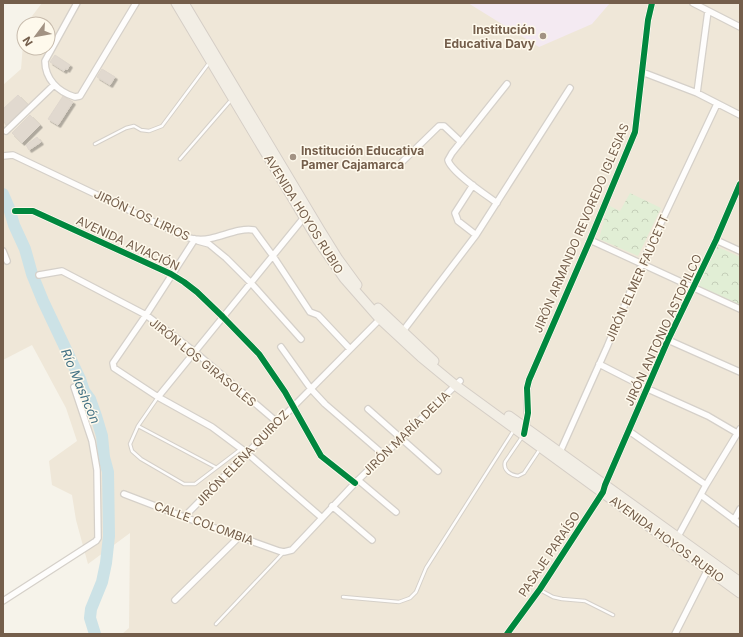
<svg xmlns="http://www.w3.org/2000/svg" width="743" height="637" font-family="Inter,sans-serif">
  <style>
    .residential { fill: #efe7d8 }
    .education { fill: #f4eaf2 }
    .park { fill: url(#park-crowns) }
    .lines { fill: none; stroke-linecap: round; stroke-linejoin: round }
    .river { stroke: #cce2e6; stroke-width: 12 }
    .building { fill: #e1d9cf; stroke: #dfd7cd; filter: url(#shadow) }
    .lane-casing { stroke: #d5d0c9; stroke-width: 4.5 }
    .street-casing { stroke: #d5d0c9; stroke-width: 8 }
    .primary-casing { stroke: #d5cec6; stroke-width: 11 }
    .lane { stroke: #fefdfc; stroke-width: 2.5 }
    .street { stroke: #fefdfc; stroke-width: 5.5 }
    .primary { stroke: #f2eee5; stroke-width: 9 }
    .cycleway-casing { stroke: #fef9ec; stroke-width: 8 }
    .cycleway { stroke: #00873e; stroke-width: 6 }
    .poi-dot { fill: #a29283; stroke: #fef9ec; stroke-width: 1.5 }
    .labels { text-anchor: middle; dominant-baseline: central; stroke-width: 3; stroke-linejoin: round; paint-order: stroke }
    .poi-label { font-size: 12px; font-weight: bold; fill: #745e4b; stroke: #fef9ec; text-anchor: end }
    .street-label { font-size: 12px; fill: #745e4b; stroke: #fef9ec }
    .water-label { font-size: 13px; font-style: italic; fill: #467486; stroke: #fef9ec }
  </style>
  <defs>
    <pattern id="park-crowns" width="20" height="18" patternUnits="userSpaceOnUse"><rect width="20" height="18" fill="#e1eed5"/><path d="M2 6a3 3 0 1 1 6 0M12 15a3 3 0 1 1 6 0" fill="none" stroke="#c4ceb8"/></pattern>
    <filter id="shadow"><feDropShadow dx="2.5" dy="2.5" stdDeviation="0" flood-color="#0004"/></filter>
  </defs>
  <rect width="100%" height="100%" fill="#f6f3ea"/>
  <!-- residential -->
  <path class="residential" d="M42,3H740V634H122L129,628L130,533L88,564L76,520L72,495L52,485L49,461L77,441L66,408L32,345L3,360V85L21,69L24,32V48H48V24H26Z"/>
  <!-- education -->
  <path class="education" d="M468,3H610L592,24L539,47Z"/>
  <!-- park -->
  <path class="park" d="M630,193L661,208L638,256L599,239L608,205L620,211Z
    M716,246L740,257V305L698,286Z"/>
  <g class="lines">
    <!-- river -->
    <path class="river" d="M3,194L9,208L14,225L25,249L32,274L43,301L80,379L84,391L90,399L96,416L102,436L104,457L108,472L109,536L106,563L102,582L91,609L90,618L95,634"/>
  </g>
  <!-- building -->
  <path class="building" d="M55,55L70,65L67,70L66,68L64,71L50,62Z
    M102,69L115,77L110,85L97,77Z
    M18,95L28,105L7,125L3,121V109Z
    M63,96L73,102L58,125L48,119Z
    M30,115L40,125L22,143L12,133Z
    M37,137L41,142L29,150L26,145Z"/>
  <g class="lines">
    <!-- lane casing -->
    <g class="lane-casing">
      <path id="lane" d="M95,144L126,128L134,126L141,130L149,131L162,126L209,63
        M180,159L231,100
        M158,397L138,426L130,444L132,451L141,459L184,484H195L241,449
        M138,426L215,467
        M522,437L505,462C503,470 510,475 518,476L524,473L540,449
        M540,590L553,597L562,599L585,601L613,615
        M343,597L399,602L410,598L416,592L426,568L514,430
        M216,624L284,552"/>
    </g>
    <!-- street casing -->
    <g class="street-casing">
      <path id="street" d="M77,3L45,61C45,79 58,92 75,97L80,96L83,91L136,3
        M693,3L740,27
        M642,72L697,93L740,115
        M697,93L708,11
        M6,131L54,85
        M3,156L13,155L177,233C183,235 189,239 195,239C216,242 234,227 254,230L273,256L310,312L318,315L350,349
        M402,162L439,126H444L461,142
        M473,185L455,213L458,221L476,235
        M497,203C486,195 451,172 448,160L452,153L507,84
        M15,211H33L171,274L184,282L197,292L223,317L259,354L285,392L321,456L355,483
        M195,239L146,315L113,363L114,368L158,397L212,427L247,453L321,517
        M590,240L740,309
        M716,240L740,251
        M198,241L209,244L226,258L251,283L301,339
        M3,251L7,261
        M39,275L62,271L146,315L195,352L277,422
        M403,331L476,235L570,88
        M668,340L740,372
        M281,347L311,389L325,404L384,455
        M599,364L648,389L708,416L737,433
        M158,397L306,215
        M368,409L438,471
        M525,430C530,413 524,396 529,380L590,240L635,132L648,20L652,3
        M629,431L706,485
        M560,452L607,347L643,261L717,104
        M358,480L396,512
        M124,494L184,517L279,551L284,552L292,550L355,483L460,381
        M701,495L740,524
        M332,506L372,540
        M184,517L381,318
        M734,520L740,509
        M676,540L706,485L740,429
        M175,600L240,536
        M3,601L96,541L98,538L97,470L92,441L74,387
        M507,634L540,589L603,492L605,485L668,340L716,240L740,184
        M675,634L709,567"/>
    </g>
    <!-- primary casing -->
    <g class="primary-casing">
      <path id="primary" d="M176,3L317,239L344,278L380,319L421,357L455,385L740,593
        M184,3L320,230L338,259L357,285
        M378,308L434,361
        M509,416L740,582"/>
    </g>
    <!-- lane -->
    <use href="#lane" class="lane"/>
    <!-- street -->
    <use href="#street" class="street"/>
    <!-- primary -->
    <use href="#primary" class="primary"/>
    <!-- cycleway casing -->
    <g class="cycleway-casing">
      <path id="cycleway" d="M15,211H33L171,274L184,282L197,292L223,317L259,354L285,392L321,456L355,483
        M524,434L528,413L527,388L529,380L590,240L635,132L648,20L652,3
        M507,634L540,589L603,492L605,485L668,340L716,240L740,184"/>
    </g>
    <!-- cycleway -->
    <use href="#cycleway" class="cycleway"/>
  </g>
  <!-- markers -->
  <g class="poi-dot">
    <circle cx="543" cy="36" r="4"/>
    <circle cx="293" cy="157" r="4"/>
  </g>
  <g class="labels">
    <!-- poi labels -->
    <g class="poi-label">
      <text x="535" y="29">Institución<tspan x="535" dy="14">Educativa Davy</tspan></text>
      <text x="301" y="150" text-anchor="start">Institución Educativa<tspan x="301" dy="14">Pamer Cajamarca</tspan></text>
    </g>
    <!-- street labels -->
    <g class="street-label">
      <text transform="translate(304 214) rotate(58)">AVENIDA HOYOS RUBIO</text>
      <text transform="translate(142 215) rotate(25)">JIRÓN LOS LIRIOS</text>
      <text transform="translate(581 228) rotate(-67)">JIRÓN ARMANDO REVOREDO IGLESIAS</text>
      <text transform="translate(128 243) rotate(25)">AVENIDA AVIACIÓN</text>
      <text transform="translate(637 278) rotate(-66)">JIRÓN ELMER FAUCETT</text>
      <text transform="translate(663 330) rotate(-65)">JIRÓN ANTONIO ASTOPILCO</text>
      <text transform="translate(203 362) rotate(39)">JIRÓN LOS GIRASOLES</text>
      <text transform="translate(406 433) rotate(-44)">JIRÓN MARÍA DELIA</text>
      <text transform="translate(242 458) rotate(-46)">JIRÓN ELENA QUIROZ</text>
      <text transform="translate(204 523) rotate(20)">CALLE COLOMBIA</text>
      <text transform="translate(667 539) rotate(36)">AVENIDA HOYOS RUBIO</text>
      <text transform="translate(549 554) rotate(-56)">PASAJE PARAÍSO</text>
    </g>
    <!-- water labels -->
    <g class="water-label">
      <text transform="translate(81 386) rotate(67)">Río Mashcón</text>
    </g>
  </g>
  <!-- border -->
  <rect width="743" height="637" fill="none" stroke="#745e4b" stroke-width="8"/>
  <!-- north arrow -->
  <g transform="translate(36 36) rotate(238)"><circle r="19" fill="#fef9ec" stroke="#c7bbac"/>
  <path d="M0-3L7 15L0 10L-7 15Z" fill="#a29283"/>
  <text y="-6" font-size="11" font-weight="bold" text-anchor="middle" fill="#745e4b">N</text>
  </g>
</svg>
